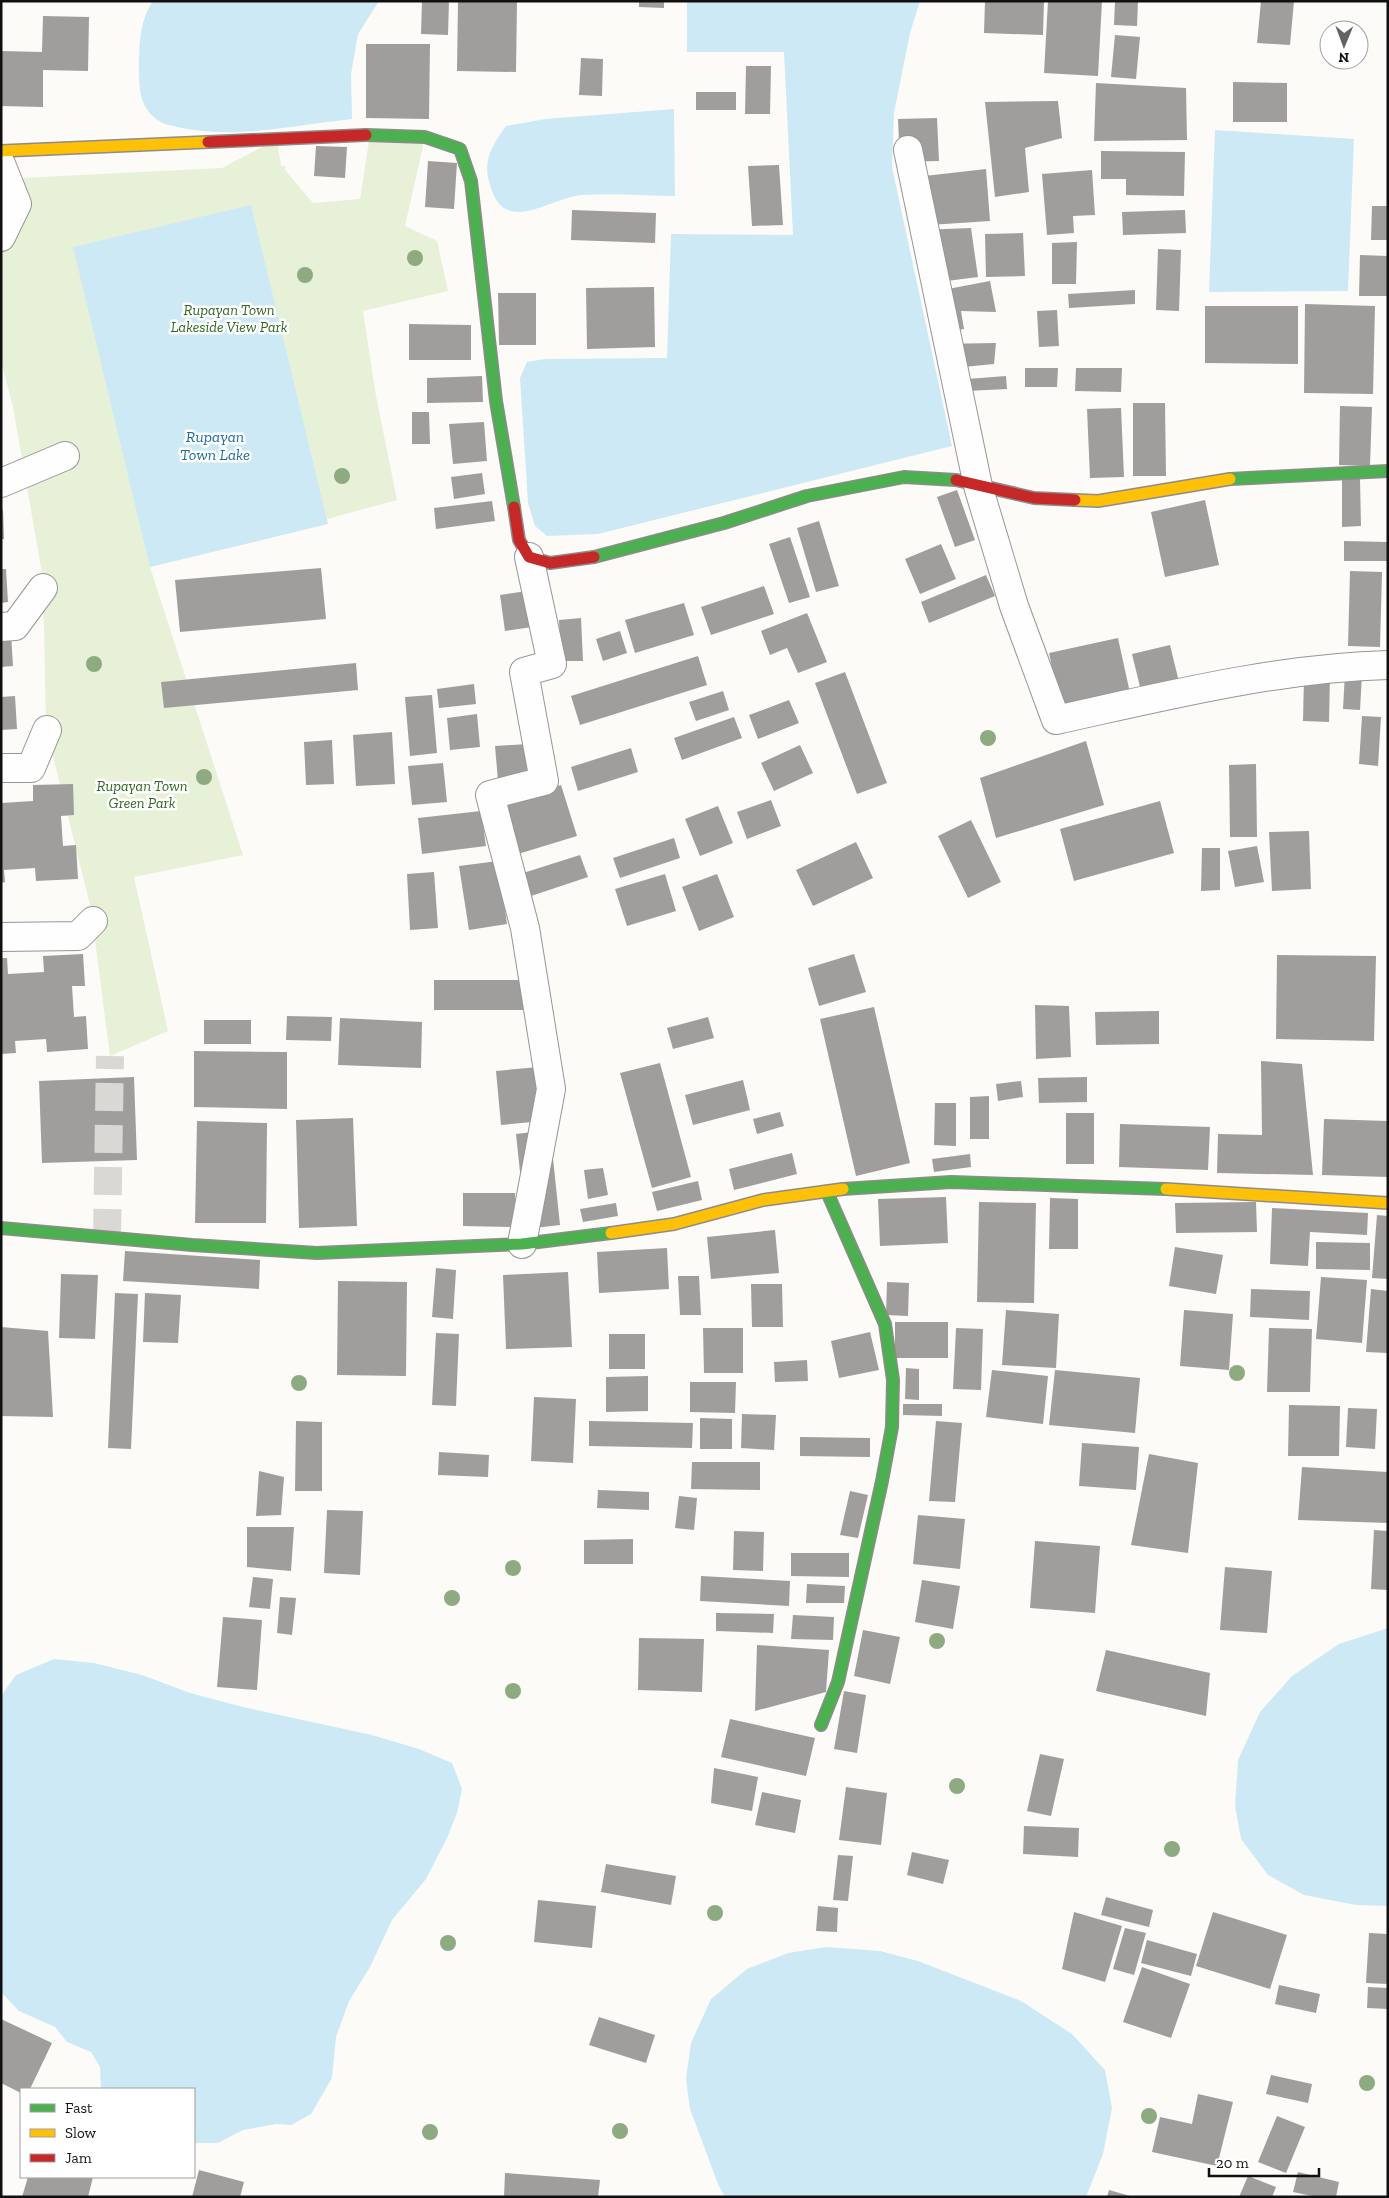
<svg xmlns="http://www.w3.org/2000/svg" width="1389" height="2198" font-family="'Zilla Slab',serif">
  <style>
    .green { fill: #e7f1d8 }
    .water { fill: #cee9f6 }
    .building { fill: #a09e9c }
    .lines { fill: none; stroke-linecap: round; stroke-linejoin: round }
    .street-tunnel { stroke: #d9d8d4; stroke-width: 28; stroke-dasharray: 28 14; stroke-linecap: butt }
    .street-casing { stroke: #969694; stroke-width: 30 }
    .fast-casing { stroke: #8d8c8b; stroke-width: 14 }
    .slow-casing { stroke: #8d8c8b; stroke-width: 14 }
    .jam-casing { stroke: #8d8c8b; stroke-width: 14 }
    .street { stroke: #fffefe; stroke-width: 28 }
    .fast { stroke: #4caf50; stroke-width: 11 }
    .slow { stroke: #ffc107; stroke-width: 11 }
    .jam { stroke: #c62828; stroke-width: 11 }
    .tree { fill: #8daa81 }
    .labels { text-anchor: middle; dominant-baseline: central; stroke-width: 5; stroke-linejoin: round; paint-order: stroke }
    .park-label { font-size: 15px; font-style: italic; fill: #326721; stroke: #fff }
    .water-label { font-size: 16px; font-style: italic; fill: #1c6ba0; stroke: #fff }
  </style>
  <rect width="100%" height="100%" fill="#fcfbf7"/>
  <!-- green -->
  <path class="green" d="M370,135L425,137L405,226L437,241L448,291L363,311L376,396L397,500L150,567L243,855L134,877L168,1031L110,1056L91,909L46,728L43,579L13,407L1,361V179L222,168L277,139L281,166H285V170L313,203L360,199Z"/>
  <!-- water -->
  <path class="water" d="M153,1H379L358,34L351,74L352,119C295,125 234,140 177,127C172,125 164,125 159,121C141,109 139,92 139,71C139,48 139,21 153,1Z
    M687,1H920L910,33L894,113L892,167L952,446L598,534L547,536L535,526L528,503L520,378L527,362L545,359L667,358L671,234L793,235L784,52H687Z
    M674,109L675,196C645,196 613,193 583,195C549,197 505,238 490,185C482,160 492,146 506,126L545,119Z
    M1215,130L1354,139L1348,291L1209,292Z
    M251,205L328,524L150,567L73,247Z
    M1388,1628V1906L1356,1905L1304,1895L1268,1875L1241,1839L1235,1806L1238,1760L1260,1712L1292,1676L1339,1644Z
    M54,1659L94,1663L142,1675L190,1693L243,1707L372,1735L419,1749L452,1763L462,1789L457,1813L447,1838L426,1879L392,1920L370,1967L349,2001L336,2037L332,2078L311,2114L291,2125L276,2124L243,2130L218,2143H194V2089H101L100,2067L91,2052L67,2042L55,2027L19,2011L1,1992V1696L16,1675Z
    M826,1947L880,1951L918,1961L1021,2001L1072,2034L1105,2070L1112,2108L1103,2154L1086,2197H725L718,2184L690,2109L686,2079L691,2043L711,1999L747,1969L788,1953Z"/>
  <!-- building -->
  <path class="building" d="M422,1H449L448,35L421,34Z
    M458,1H517L516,72L457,71Z
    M639,1H664V8L639,7Z
    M985,1H1044L1043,35L984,33Z
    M1048,1H1102L1098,76L1044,73Z
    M1115,1H1138L1137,26L1114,25Z
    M1261,1H1294L1290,45L1257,43Z
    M43,16L89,17L88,71L43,70V107L1,106V51L42,52Z
    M1115,35L1140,37L1136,79L1111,77Z
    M366,44H430L429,119L366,118Z
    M581,58L603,59L602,96L579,95Z
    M746,66H771L770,114H745Z
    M1233,82L1287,83V122H1233Z
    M1096,83L1186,88L1187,140L1094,141Z
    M696,92H736V110H696Z
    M1058,101L1062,138L1025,148L1029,192L995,197L985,102Z
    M937,118L939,161L900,162L898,119Z
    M316,146L347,147L345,178L314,176Z
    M1101,151L1185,152L1184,196L1126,195V179H1101Z
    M428,161L457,163L454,209L425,207Z
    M779,165L783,225L752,226L748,166Z
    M986,169L990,221L914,226L907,178Z
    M1092,170L1095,215L1073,216L1074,233L1047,235L1042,174Z
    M1372,206H1388V240H1371Z
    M572,210L656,213L655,243L571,240Z
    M1185,210L1186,233L1123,235L1122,212Z
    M971,228L978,277L931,283L920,230Z
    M1023,233L1025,276L986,277L985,234Z
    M1077,242L1076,284H1052V243Z
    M1158,249L1181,250L1179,311L1156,310Z
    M1360,255L1388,256V296H1359Z
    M990,281L996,312L961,311L964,329L935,333L932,292Z
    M654,287L655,347L587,349L586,288Z
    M1135,290V304L1069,308L1068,294Z
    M498,293H536V345H499Z
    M1305,304L1375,306L1373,394L1304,393Z
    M1205,306H1298V364L1205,363Z
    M1057,310L1059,346L1039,347L1037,311Z
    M409,324L471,325V360H409Z
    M996,343L994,364L943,369L938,344Z
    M1025,368H1058L1057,387H1025Z
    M1076,368H1122L1121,392L1075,391Z
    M482,376L483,402L427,403V378Z
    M1006,376L1007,389L967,391V379Z
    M1133,403H1165L1166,476H1133Z
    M1340,406L1372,407L1370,466L1339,465Z
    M1121,408L1124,477L1090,478L1087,409Z
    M412,412H429L430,444H412Z
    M484,422L487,461L453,464L449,424Z
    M482,473L485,494L454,499L451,477Z
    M1342,479H1360L1361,526L1342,527Z
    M957,490L975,540L955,547L937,497Z
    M1205,500L1219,565L1165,577L1151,512Z
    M492,501L495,521L436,529L434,508Z
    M1,510H3L4,539H1Z
    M819,521L839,586L816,592L797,528Z
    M790,537L810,597L789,603L769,544Z
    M1344,541L1388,542V561H1344Z
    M941,544L956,579L920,594L905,559Z
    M321,568L326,619L180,632L175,580Z
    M1,569H6L8,602L1,603Z
    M1350,571L1382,572L1380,647L1348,646Z
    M986,575L995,596L929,623L921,602Z
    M764,586L774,614L711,635L701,607Z
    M527,591L532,627L505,631L500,595Z
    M684,603L694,635L635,653L625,620Z
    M807,613L827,662L798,673L787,648L770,655L761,631Z
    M581,618L583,661H561L559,620Z
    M620,631L627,653L603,661L596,639Z
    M11,634L13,666L1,667V635Z
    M1118,638L1130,693L1061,709L1049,653Z
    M1170,645L1179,682L1141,691L1132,654Z
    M698,656L707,685L580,725L571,696Z
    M356,663L358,690L164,708L161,682Z
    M845,672L887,783L857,794L815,683Z
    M1345,673L1362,674L1360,710L1343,709Z
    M1304,676H1330L1329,722L1303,721Z
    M474,684L476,704L439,708L437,689Z
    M723,691L729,710L696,721L689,702Z
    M432,695L437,753L410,756L405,697Z
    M15,696L17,729L1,730V697Z
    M789,700L799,723L758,739L749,715Z
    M477,714L480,747L450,750L447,718Z
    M1362,716L1381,717L1378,766L1359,764Z
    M734,717L742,738L682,760L674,738Z
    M392,732L395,784L356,786L353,735Z
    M332,740L334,784L306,785L304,742Z
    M1086,741L1104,805L996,838L980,778Z
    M528,744L531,778L498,781L495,746Z
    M800,745L813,773L774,791L761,763Z
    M631,748L638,772L578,791L571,767Z
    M443,763L447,802L412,805L408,766Z
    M1256,764L1257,837H1230L1229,765Z
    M73,784L74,815L61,816L63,846L76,845L78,879L36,881L35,868L4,870L5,882L1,883V803L33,801V785Z
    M561,785L577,836L518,854L503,802Z
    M771,800L781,826L747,839L737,812Z
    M1160,801L1174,853L1074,881L1060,829Z
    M718,806L733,843L700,856L685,819Z
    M481,811L486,846L422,854L418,818Z
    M971,820L1001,882L968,898L938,836Z
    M1309,831L1311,889L1272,891L1269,832Z
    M674,838L680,858L620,878L613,858Z
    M856,842L873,878L813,906L796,870Z
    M1257,846L1264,882L1235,887L1228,851Z
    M1202,848H1220V890L1201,891Z
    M580,855L588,877L528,897L520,874Z
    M498,861L507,924L469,930L459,866Z
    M434,872L438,928L410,930L407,874Z
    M665,874L676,911L627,926L615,889Z
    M717,874L734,917L699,931L682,887Z
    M83,954L85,986H72L74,1017L86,1016L88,1049L47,1052L46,1039L15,1041L16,1053L1,1054V958H7L8,974L44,972L43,956Z
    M854,954L866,992L819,1006L808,968Z
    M1277,955L1376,956L1374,1041L1276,1039Z
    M434,980H529V1010H434Z
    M1035,1005L1069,1006L1071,1057L1036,1059Z
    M874,1007L910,1163L856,1176L820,1019Z
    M1159,1011V1044L1096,1045L1095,1012Z
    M287,1016L332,1017L331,1041L286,1040Z
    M708,1017L714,1038L673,1049L667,1028Z
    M340,1018L422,1022L421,1068L338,1065Z
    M204,1020H251V1044H204Z
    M194,1051L287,1052V1109L194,1107Z
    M1261,1061L1302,1064L1313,1175L1217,1173L1218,1134L1262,1135Z
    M660,1063L691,1177L652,1188L620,1073Z
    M538,1067L543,1121L501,1125L496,1071Z
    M134,1077L137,1160L42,1163L39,1081Z
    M1087,1077V1102L1039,1103L1038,1078Z
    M743,1080L750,1110L693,1125L685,1095Z
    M1021,1081L1023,1097L998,1101L996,1084Z
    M989,1096V1139H970V1097Z
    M935,1103H956V1146L934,1145Z
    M780,1112L784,1126L757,1134L753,1119Z
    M1066,1113H1094V1164H1066Z
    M353,1118L357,1226L299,1228L296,1120Z
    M1324,1119L1388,1121V1177L1322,1175Z
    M197,1121L267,1123L266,1223H195Z
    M1120,1124L1210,1127L1208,1170L1119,1167Z
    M550,1130L560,1225L526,1229L516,1134Z
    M792,1153L797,1174L734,1190L729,1169Z
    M970,1154L971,1167L934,1172L932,1159Z
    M603,1168L608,1195L588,1199L584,1170Z
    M698,1181L702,1200L657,1211L652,1192Z
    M463,1193H515V1227L463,1226Z
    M946,1197L948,1243L880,1246L878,1199Z
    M1050,1198L1078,1199V1249H1049Z
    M979,1202L1036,1203L1034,1303L977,1302Z
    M1256,1202L1257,1232L1176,1233L1175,1203Z
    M616,1203L618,1216L583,1222L580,1209Z
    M1272,1208L1368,1213L1367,1235L1310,1232L1308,1266L1270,1264Z
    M1377,1215L1388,1216V1279L1372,1278Z
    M775,1230L779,1273L711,1279L707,1237Z
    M1316,1242L1370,1243V1270L1316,1269Z
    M1175,1247L1223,1255L1216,1294L1169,1286Z
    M667,1248L669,1289L599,1293L597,1252Z
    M125,1251L260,1260L259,1289L123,1281Z
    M436,1268L456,1270L453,1319L432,1317Z
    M568,1272L572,1347L506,1349L503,1275Z
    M61,1274L98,1275L95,1339L59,1338Z
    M678,1276H699L701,1315H680Z
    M1321,1277L1367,1280L1362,1343L1316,1339Z
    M338,1281L407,1282L406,1376L337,1375Z
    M887,1282L909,1283L908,1316L886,1315Z
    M751,1284H782L783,1327H752Z
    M1251,1289L1310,1291L1309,1320L1250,1317Z
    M1371,1289L1388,1291V1353L1366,1352Z
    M115,1293L138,1294L131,1449L108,1448Z
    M145,1293L181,1295L178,1343L143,1342Z
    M1006,1310L1059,1314L1056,1368L1002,1365Z
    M1184,1310L1233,1314L1229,1370L1180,1366Z
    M895,1322H948V1358H895Z
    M1,1327L48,1331L53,1417L1,1416Z
    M703,1328H743V1373H704Z
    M956,1328L983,1329L981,1390L953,1389Z
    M1269,1328L1312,1329L1310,1392H1267Z
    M870,1332L879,1370L839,1378L831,1341Z
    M436,1333L459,1334L456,1406L432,1405Z
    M609,1334H645V1369H609Z
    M807,1360L808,1381L775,1382L774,1362Z
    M906,1368L919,1369V1400L905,1399Z
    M992,1370L1048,1376L1043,1424L986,1417Z
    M1055,1370L1140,1378L1135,1433L1049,1425Z
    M648,1376V1411L606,1412V1377Z
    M690,1382H736L735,1413L690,1412Z
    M534,1397L576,1399L573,1463L531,1461Z
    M903,1404H942V1416L903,1415Z
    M1289,1405L1340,1406L1339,1456H1288Z
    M1348,1408L1377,1409L1375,1449L1346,1447Z
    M742,1414L776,1415L774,1450L741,1448Z
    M700,1418L732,1419V1449H700Z
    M296,1421L322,1422V1491H295Z
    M589,1421L693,1423L692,1448L589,1446Z
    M936,1421L962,1423L955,1502L929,1501Z
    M800,1437L870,1438V1457L800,1456Z
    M1082,1443L1139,1447L1136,1490L1079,1486Z
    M439,1452L489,1455L488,1477L438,1475Z
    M1149,1454L1198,1463L1188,1553L1131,1545Z
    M692,1462H760V1490L691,1489Z
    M1302,1467L1388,1472V1523L1298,1520Z
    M259,1471L284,1477L281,1515L256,1516Z
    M598,1490L649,1492V1510L597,1508Z
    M850,1491L868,1495L858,1538L840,1535Z
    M679,1496L697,1498L694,1530L675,1528Z
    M327,1510L363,1511L360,1575L324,1573Z
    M918,1515L965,1519L960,1569L913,1564Z
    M247,1527H294L291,1571L247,1567Z
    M1374,1530L1388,1531V1590L1371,1589Z
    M734,1531L764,1532L763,1571L733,1570Z
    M633,1539V1564H584V1540Z
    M1035,1541L1100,1546L1095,1613L1030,1608Z
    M791,1553H849V1577L791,1576Z
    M1225,1567L1272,1571L1267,1633L1220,1630Z
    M701,1576L790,1581L789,1606L700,1601Z
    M253,1577L273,1579L270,1609L249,1607Z
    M922,1580L960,1586L953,1629L915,1622Z
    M807,1584L845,1586L844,1603H806Z
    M280,1597L296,1598L292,1635L277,1633Z
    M716,1613L774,1614L773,1633L716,1631Z
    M793,1615L834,1617L833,1640L791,1639Z
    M223,1617L262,1620L257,1690L217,1687Z
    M863,1630L900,1637L890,1684L854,1676Z
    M639,1638L704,1639L702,1692L638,1690Z
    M757,1645L829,1650L826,1692L755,1711Z
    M1106,1650L1210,1673L1206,1716L1096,1691Z
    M844,1691L866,1695L857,1753L834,1749Z
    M730,1719L815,1738L806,1776L721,1757Z
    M1040,1754L1064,1759L1051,1816L1027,1811Z
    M714,1768L758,1777L752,1811L711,1803Z
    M846,1787L887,1793L881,1845L839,1840Z
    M762,1792L801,1800L795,1833L755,1825Z
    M1024,1826L1079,1828L1078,1857L1023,1854Z
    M912,1852L949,1860L943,1884L907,1875Z
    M838,1855L853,1856L848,1901L833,1900Z
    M606,1864L676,1876L671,1905L601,1892Z
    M1106,1897L1153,1910L1149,1927L1101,1915Z
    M538,1900L596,1906L592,1948L534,1942Z
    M818,1906L838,1908L837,1932L816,1931Z
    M1074,1912L1122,1926L1105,1982L1062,1969Z
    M1213,1912L1287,1935L1270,1989L1196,1966Z
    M1125,1928L1146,1933L1134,1975L1113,1969Z
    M1369,1933L1388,1934V1984L1366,1983Z
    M1147,1940L1197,1954L1191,1976L1141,1963Z
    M1142,1967L1190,1984L1171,2038L1123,2022Z
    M1279,1985L1320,1994L1316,2013L1275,2004Z
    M1368,1987L1388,1988V2009L1367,2008Z
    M599,2017L655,2035L646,2063L589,2045Z
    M1,2019L52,2043L30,2089H21V2093L1,2083Z
    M1271,2075L1312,2084L1308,2103L1266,2094Z
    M1198,2094L1233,2102L1217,2166L1152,2152L1160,2117L1192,2124Z
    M1277,2116L1305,2127L1286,2173L1258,2162Z
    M199,2170L244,2182L240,2197H192Z
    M1298,2172L1339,2182L1336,2197H1317L1293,2192Z
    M505,2173L600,2180L598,2197H504Z
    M1248,2176L1276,2187L1272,2197H1239Z
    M28,2177H93L88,2197H22Z
    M1109,2190L1130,2196V2197H1107Z"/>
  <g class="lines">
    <!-- street-tunnel -->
    <path class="street-tunnel" d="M107,1237L110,1056"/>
    <!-- street casing -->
    <g class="street-casing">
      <path id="street" d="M908,150L978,486L1014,606L1056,720C1165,696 1276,668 1388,665
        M1,164L17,204L1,237
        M1,483L65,456
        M1,627L15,626L43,588
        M1,768H31L47,730
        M1,937L78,936L93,921
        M522,1244L551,1089L525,928L490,795L544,781L524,672L552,664L529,557"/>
    </g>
    <!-- fast casing -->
    <g class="fast-casing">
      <path id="fast" d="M366,135L425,137L460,149L471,181L496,401L514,507
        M1230,479L1388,471
        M594,557L724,523L807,496L904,477L956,480
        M843,1189L951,1182L1166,1189
        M1,1228L192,1245L317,1253L522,1244L611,1233
        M821,1725L838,1682L882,1481L892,1427L893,1380L885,1324L827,1192"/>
    </g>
    <!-- slow casing -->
    <g class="slow-casing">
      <path id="slow" d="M1,151L208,142
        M1075,500L1098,501L1230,479
        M1166,1189L1388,1203
        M611,1233L674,1224L763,1200L843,1189"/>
    </g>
    <!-- jam casing -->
    <g class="jam-casing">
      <path id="jam" d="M208,142L366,135
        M956,480L1034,498L1075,500
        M514,507L519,540L529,557L550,563L594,557"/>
    </g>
    <!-- street -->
    <use href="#street" class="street"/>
    <!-- fast -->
    <use href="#fast" class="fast"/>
    <!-- slow -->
    <use href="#slow" class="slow"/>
    <!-- jam -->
    <use href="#jam" class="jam"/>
  </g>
  <!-- trees -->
  <g class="tree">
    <circle cx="415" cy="258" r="8"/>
    <circle cx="305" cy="275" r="8"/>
    <circle cx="342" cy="476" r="8"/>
    <circle cx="94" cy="664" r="8"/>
    <circle cx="988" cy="738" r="8"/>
    <circle cx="204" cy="777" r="8"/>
    <circle cx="1237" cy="1373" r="8"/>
    <circle cx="299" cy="1383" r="8"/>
    <circle cx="513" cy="1568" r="8"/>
    <circle cx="452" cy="1598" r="8"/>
    <circle cx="937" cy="1641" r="8"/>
    <circle cx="513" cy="1691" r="8"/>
    <circle cx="957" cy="1786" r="8"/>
    <circle cx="1172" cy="1849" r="8"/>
    <circle cx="715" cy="1913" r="8"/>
    <circle cx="448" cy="1943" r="8"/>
    <circle cx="1367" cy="2083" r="8"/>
    <circle cx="1149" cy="2116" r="8"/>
    <circle cx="620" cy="2131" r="8"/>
    <circle cx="430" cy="2132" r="8"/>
  </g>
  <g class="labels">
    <!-- park labels -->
    <g class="park-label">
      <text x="229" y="310">Rupayan Town<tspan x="229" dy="17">Lakeside View Park</tspan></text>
      <text x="142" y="786">Rupayan Town<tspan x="142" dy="17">Green Park</tspan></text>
    </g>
    <!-- water labels -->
    <g class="water-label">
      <text x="215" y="436">Rupayan<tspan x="215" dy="18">Town Lake</tspan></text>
    </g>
  </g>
  <!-- border -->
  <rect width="1389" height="2198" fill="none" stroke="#101010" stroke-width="5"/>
  <!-- legend -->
  <rect x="20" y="2088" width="175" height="90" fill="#ffffff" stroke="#9f9f9f"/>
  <rect x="30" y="2104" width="25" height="8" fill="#4caf50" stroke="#9f9f9f"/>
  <text x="65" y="2113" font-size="15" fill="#101010">Fast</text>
  <rect x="30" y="2129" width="25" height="8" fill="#ffc107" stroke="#9f9f9f"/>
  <text x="65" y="2138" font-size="15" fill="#101010">Slow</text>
  <rect x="30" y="2154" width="25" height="8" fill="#c62828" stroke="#9f9f9f"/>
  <text x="65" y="2163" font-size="15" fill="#101010">Jam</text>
  <!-- north arrow -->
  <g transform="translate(1344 45) rotate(181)"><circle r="24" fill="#ffffff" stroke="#9f9f9f"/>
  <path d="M0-4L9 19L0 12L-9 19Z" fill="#636261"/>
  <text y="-8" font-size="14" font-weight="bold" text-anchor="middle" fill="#101010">N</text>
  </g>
  <!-- scale -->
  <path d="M1209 2168v8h110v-8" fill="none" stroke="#101010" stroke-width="2.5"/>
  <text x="1216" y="2168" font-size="15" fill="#101010" stroke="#ffffff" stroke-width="4" paint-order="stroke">20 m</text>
</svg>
